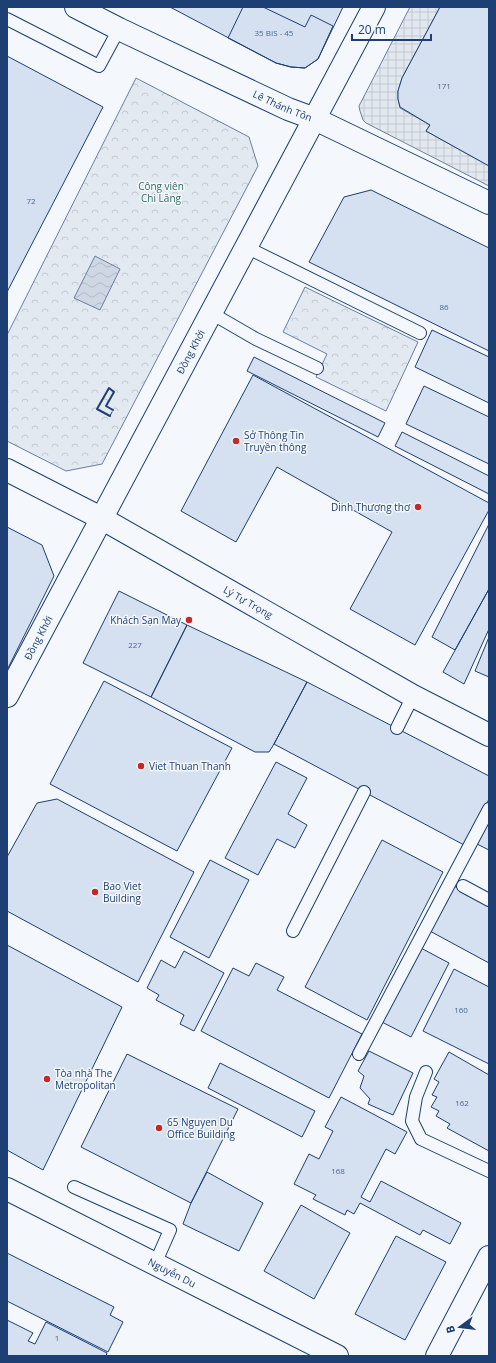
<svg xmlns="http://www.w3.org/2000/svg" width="496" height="1363" font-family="'Open Sans',sans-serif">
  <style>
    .park { fill: url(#park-crowns); stroke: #687fa3 }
    .plaza { fill: url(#plaza-grid); stroke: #687fa3 }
    .water { fill: url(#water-waves); stroke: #687fa3 }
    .building { fill: #d5e0f0; stroke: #1d3f73 }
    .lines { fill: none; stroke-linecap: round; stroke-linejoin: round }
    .service-casing { stroke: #1d3f73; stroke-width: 14 }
    .tertiary-casing { stroke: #1d3f73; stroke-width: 24 }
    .secondary-casing { stroke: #1d3f73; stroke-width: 24 }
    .service { stroke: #f4f7fb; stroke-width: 12 }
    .tertiary { stroke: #f4f7fb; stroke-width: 22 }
    .secondary { stroke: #f4f7fb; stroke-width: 22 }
    .fence { stroke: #1d3f73; stroke-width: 1; stroke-dasharray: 5 2; stroke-linecap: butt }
    .wall { stroke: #1d3f73; stroke-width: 2 }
    .poi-dot { fill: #c62828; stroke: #f4f7fb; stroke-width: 1.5 }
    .labels { text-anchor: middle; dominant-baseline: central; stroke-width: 3; stroke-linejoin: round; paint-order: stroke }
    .number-label { font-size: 8px; fill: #4b6792 }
    .street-label { font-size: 10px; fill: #1d3f73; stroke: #f4f7fb }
    .park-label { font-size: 10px; fill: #2c6c60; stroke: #f4f7fb }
    .poi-label { font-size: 10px; fill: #1d3f73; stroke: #f4f7fb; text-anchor: start }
  </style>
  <defs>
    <pattern id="park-crowns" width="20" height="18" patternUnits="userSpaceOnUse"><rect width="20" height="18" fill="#e3e9f0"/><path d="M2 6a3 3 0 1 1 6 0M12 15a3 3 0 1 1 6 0" fill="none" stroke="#c2c9d1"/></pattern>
    <pattern id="plaza-grid" width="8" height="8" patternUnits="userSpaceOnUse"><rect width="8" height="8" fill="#e3e8f0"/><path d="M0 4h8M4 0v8" fill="none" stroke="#c2c8d1"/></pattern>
    <pattern id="water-waves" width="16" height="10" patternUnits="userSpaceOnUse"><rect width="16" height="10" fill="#cfd7e4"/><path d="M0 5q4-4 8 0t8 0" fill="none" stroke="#b1bac7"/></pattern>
  </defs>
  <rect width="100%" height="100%" fill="#f4f7fb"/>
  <!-- park -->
  <path class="park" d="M136,78L249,137L258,166L102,464L66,471L7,441V335Z
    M305,287L418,342L386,411L316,377L327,354L283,332Z"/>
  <!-- plaza -->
  <path class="plaza" d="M410,7H440L402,78L398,91V99L400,108L430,125L426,131L489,166V186L366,123L363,120L360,111L359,106Z"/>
  <!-- water -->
  <path class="water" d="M95,256L120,269L100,310L74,298Z"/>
  <!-- building -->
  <path class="building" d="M170,7H343L318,59L305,68L291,67L276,63Z
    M243,7H263L305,27L311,15L333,26L318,59L305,68L291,67L276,63L228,38Z
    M440,7H489V166L426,131L430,125L400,107L398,99V91L402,78Z
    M7,56L103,107L7,292Z
    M371,190L489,248V351L309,262L344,197Z
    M432,330L489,357V403L415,367Z
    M254,357L385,423L378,437L247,371Z
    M253,375L489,503V510L415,645L350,609L392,532L277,467L236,542L181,511Z
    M424,386L489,417V464L406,424Z
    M402,432L489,476V494L395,446Z
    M489,524V589L455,650L432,637Z
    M7,527L42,545L54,576L7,670Z
    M489,589V629L464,684L443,672Z
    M119,591L187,625L151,697L83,663Z
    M187,625L307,682L274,744L269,752H255L151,697Z
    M489,637V677L475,671Z
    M104,681L232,748L177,851L50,784Z
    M307,682L489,776V799L466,846L274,744Z
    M276,762L307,778L288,814L307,825L295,848L277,839L258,875L225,858Z
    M57,799L194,872L138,982L7,911V857L37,803Z
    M489,819V850L477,844Z
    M382,840L443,872L367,1020L305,987Z
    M210,860L249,880L209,958L170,937Z
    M452,885L489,905V963L428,930Z
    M7,945L122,1007L43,1170L7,1150Z
    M419,947L449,963L411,1037L380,1021Z
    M184,951L224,973L194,1031L180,1024L184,1015L156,1000L159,995L147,988L161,960L175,968Z
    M256,963L284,977L277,990L362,1034L329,1098L201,1031L233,968L249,976Z
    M454,969L489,987V1064L423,1031Z
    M369,1051L413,1073L393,1115L368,1104L370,1099L360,1088L364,1076L358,1071Z
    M449,1052L489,1075V1151L447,1128L450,1124L436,1116L439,1111L431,1107L437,1097L432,1095L439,1082L434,1079Z
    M127,1054L238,1109L191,1203L81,1147Z
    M220,1063L315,1111L302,1137L208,1088Z
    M341,1097L407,1132L395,1154L386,1149L361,1197L370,1202L381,1181L461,1223L450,1244L423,1230L420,1235L360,1203L354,1214L347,1210L345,1215L313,1199L316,1195L294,1184L309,1154L319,1159L333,1131L325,1127Z
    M207,1172L263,1203L239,1251L183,1224L191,1203Z
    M301,1205L350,1233L314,1299L264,1271Z
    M396,1236L446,1262L405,1340L355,1314Z
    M7,1253L114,1307L110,1315L123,1322L108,1352L7,1301Z
    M7,1320L33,1333L28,1341L35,1344L46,1322L107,1353L106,1356H7Z"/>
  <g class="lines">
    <!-- service casing -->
    <g class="service-casing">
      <path id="service" d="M7,19L99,66L119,29
        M246,247L420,333
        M211,313L256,339L317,368
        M397,728L413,696
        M463,886L489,900
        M293,931L364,792
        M359,1054L489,809
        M426,1072L416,1097L412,1121L421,1139L489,1171
        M74,1187L170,1230L155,1264"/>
    </g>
    <!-- tertiary casing -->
    <g class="tertiary-casing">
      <g id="tertiary">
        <path id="s1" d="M76,7L119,29L288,109L315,119L489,203"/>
        <path id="s2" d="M7,470L101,518L413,696L489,735"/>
        <path id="s3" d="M7,696L374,7"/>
        <path id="s4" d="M7,1189L337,1356"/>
      </g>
    </g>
    <!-- secondary casing -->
    <g class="secondary-casing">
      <path id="secondary" d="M437,1356L489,1257"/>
    </g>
    <!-- service -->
    <use href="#service" class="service"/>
    <!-- tertiary -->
    <use href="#tertiary" class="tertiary"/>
    <!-- secondary -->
    <use href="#secondary" class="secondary"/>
    <!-- fence -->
    <path class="fence" d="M110,416L113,410"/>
    <!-- wall -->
    <path class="wall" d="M110,416L97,409L109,388L114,392L106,406L113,410"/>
  </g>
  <!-- markers -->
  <g class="poi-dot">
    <circle cx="236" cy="441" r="4"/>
    <circle cx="418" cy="507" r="4"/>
    <circle cx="189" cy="620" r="4"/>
    <circle cx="141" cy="766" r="4"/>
    <circle cx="95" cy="892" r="4"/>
    <circle cx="47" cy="1079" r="4"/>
    <circle cx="159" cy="1128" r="4"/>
  </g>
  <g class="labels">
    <!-- number labels -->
    <g class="number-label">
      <text x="274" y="32">35 BIS - 45</text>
      <text x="444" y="85">171</text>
      <text x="31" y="200">72</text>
      <text x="444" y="306">86</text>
      <text x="135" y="644">227</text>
      <text x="461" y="1009">160</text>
      <text x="462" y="1102">162</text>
      <text x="338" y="1170">168</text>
      <text x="57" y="1337">1</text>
    </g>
    <!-- street labels -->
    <g class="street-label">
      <text stroke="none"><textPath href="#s1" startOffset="229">Lê Thánh Tôn</textPath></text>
      <text stroke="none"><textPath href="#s3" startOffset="390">Ðồng Khởi</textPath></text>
      <text stroke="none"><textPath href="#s2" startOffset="275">Lý Tự Trọng</textPath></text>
      <text stroke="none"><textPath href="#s3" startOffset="66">Ðồng Khởi</textPath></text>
      <text stroke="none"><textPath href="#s4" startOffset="185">Nguyễn Du</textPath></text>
    </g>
    <!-- park labels -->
    <g class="park-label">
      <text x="161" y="186">Công viên<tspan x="161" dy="12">Chi Lăng</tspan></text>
    </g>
    <!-- poi labels -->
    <g class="poi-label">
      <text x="244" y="435">Sở Thông Tin<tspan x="244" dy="12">Truyền thông</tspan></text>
      <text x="410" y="507" text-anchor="end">Dinh Thượng thơ</text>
      <text x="181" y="620" text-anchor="end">Khách Sạn May</text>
      <text x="149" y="766">Viet Thuan Thanh</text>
      <text x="103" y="886">Bao Viet<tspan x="103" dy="12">Building</tspan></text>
      <text x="55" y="1073">Tòa nhà The<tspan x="55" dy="12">Metropolitan</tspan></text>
      <text x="167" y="1122">65 Nguyen Du<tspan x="167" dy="12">Office Building</tspan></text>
    </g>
  </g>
  <!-- border -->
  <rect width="496" height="1363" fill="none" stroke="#1d3f73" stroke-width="16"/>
  <!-- north arrow -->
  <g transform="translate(460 1327) rotate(255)" stroke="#f4f7fb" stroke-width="3" paint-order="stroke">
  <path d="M0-3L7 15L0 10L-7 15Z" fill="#1d3f73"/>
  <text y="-6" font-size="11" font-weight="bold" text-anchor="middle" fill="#1d3f73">B</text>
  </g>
  <!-- scale -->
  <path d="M352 34v6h79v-6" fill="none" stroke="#1d3f73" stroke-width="2"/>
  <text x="358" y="34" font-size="12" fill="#1d3f73" stroke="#f4f7fb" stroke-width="3" paint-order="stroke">20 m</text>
</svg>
